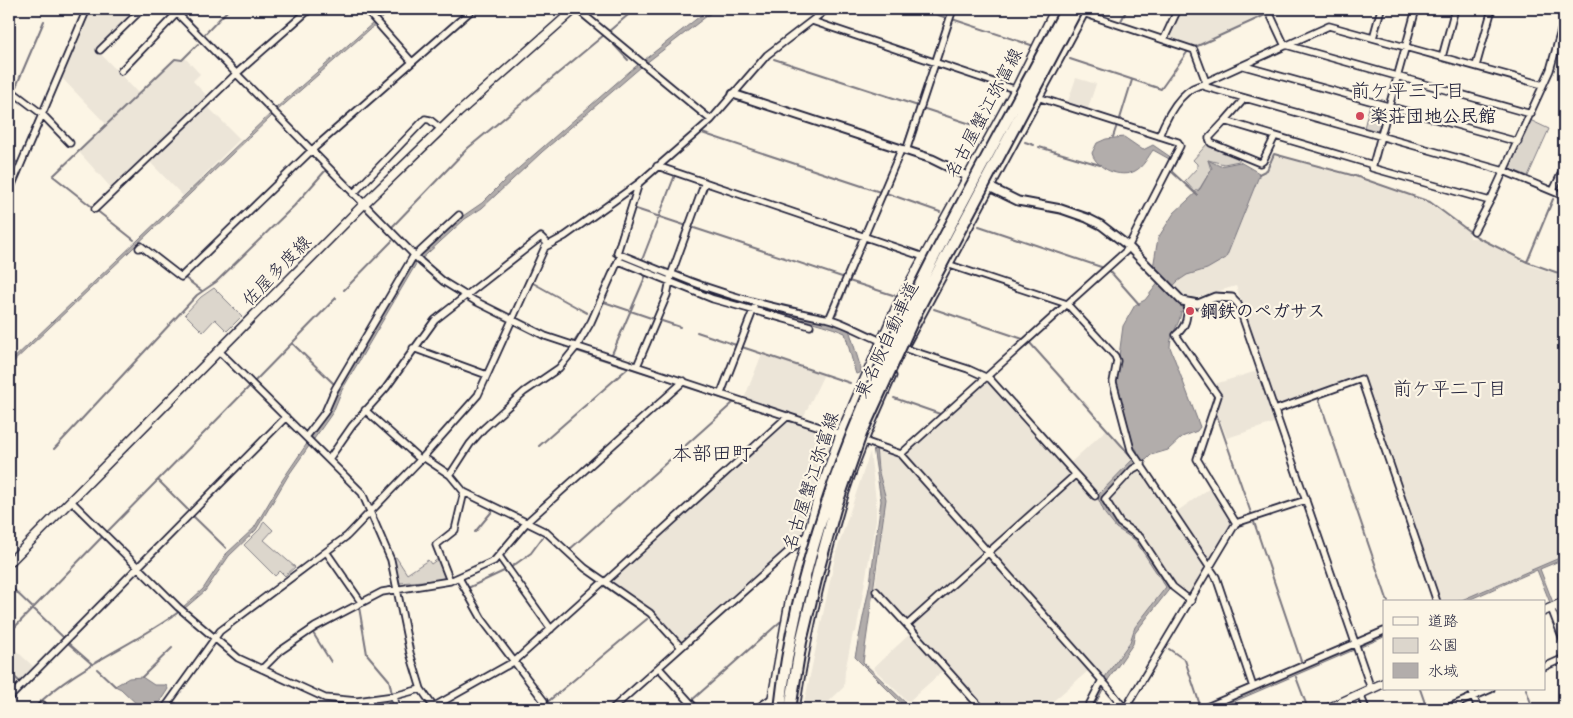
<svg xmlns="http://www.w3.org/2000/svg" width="1573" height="718" font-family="'Architects Daughter','Klee One',sans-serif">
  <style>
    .built { fill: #ece5d8 }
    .green { fill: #dcd6cc; stroke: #7f7c84 }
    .water { fill: #b2adab; stroke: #78757e }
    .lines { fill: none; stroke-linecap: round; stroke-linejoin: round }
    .stream { stroke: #78757e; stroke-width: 2 }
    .minor-casing { stroke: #22223b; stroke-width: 9 }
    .tertiary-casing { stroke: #22223b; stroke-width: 11 }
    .secondary-casing { stroke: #22223b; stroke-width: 11 }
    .primary-casing { stroke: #22223b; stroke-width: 12 }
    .minor { stroke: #fcf5e5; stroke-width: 5.5 }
    .tertiary { stroke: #fcf5e5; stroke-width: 7 }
    .secondary { stroke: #fcf5e5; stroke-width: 8 }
    .primary { stroke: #fcf5e5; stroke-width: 9 }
    .motorway-bridge-casing { stroke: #22223b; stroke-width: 14; stroke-linecap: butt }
    .motorway-bridge { stroke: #fcf5e5; stroke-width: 10 }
    .poi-dot { fill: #d1495b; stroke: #fcf5e5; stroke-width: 2 }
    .labels { text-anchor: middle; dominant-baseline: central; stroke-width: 4.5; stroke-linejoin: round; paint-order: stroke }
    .street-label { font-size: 18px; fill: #22223b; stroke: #fcf5e5 }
    .poi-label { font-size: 18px; font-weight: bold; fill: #22223b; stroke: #fcf5e5; text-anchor: start }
    .neighbourhood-label { font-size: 19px; fill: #22223b; stroke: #fcf5e5 }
    .quarter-label { font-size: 20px; fill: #22223b; stroke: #fcf5e5 }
  </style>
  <rect width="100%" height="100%" fill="#fcf5e5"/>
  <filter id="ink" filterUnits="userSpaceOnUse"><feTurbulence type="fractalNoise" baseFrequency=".02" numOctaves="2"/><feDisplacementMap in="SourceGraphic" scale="10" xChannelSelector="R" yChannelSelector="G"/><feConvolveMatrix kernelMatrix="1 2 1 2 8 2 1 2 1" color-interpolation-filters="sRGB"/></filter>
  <g filter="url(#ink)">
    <!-- built -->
    <path class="built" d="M89,9H134L137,12L98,51L138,93L106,124L60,76Z
      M1180,9H1253L1263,14L1193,48L1166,40Z
      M185,58L200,74L193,81L207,96L113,190L79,152L174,60L182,61Z
      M1076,78L1096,84L1087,111L1067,104Z
      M207,106L240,139L183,196L148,160Z
      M1275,155L1356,178L1427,202L1469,232L1470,238H1477L1531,266L1564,276V556L1457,602H1440L1363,376L1280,406L1277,404L1236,286L1194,298L1178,294L1173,288L1178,281L1187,274L1207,269L1226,258L1259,176L1268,171Z
      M762,354L824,374L803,418L744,399Z
      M1257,371L1277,422L1227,438L1217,412L1221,393L1215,384Z
      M985,379L989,380L1070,471V475L990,547H988L906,456L909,449Z
      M789,421L814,428L831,437L834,440L825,463L822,465L801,535L682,641L679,640L652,612L611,582L610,580Z
      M1106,430L1133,459L1097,496L1105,514L1116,528L1135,540L1166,587L1135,627L1130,642L1105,677L994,554V551L1076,478L1069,464Z
      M876,447L899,456L983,553L908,620H903L875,589L886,499L878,469Z
      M870,452L876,500V520L856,632L853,633L845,671L844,687L821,709H803L836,553Z
      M1141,468L1205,569L1190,598L1175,587L1121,521L1109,502L1114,491L1133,471Z
      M1210,488L1233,525L1210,564L1176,512Z
      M985,558H990L1088,671L1044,709H985L911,628L912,624Z
      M911,633L945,669L908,702L873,668Z
      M9,644L36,669L22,684L9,670Z"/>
    <!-- green -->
    <path class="green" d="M1370,104L1383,107L1384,110L1377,132L1364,128Z
      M1530,120L1549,129L1528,176L1508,168Z
      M1207,144L1240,158L1239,161L1224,164L1208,160L1211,170L1200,188L1195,192L1185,181L1197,168V164L1193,160Z
      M214,288L242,316L227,331L215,319L203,332L185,314L201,297Z
      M264,521L273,530L264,540L295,567L285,576L280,571L275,576L244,545L260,529Z
      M396,557L407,574L428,560L431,564L438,559L446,576L445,579L400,583L393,558Z"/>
    <!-- water -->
    <path class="water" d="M389,9H393L278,110L276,108Z
      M709,9H716L641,67L542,152L482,208L465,219L416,264L342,390L333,412L288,476L256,530L229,556L205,591L184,609L182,608L203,589L226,554L254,528L283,479L329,411L334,397L413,262L460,218L482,203L504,181L630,71Z
      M270,114L272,116L9,366V363Z
      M1124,137L1143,150L1153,145L1172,158L1171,160L1153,150C1148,157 1143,167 1135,171C1121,179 1096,169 1092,153L1097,143L1106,139Z
      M1208,160L1220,166L1240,162L1259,173V176L1226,258L1207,269L1187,275L1178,281L1167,293L1185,310L1181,312C1180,325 1170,333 1170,347L1200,427L1197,431L1182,437L1168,450L1151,455L1146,460L1137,461L1101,497L1118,525L1138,537L1171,587L1135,633L1133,644L1108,680L1093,709H1089L1105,677L1130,642L1135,627L1166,587L1135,540L1116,528L1105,514L1097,496L1138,454L1137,450L1133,445L1116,378L1123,326L1135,305L1145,300L1162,278L1153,268L1158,238L1174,213L1200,189L1212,168Z
      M614,254C660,272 706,293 753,306C785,314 820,315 849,329L861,369L860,373L856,374L855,371L845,333C815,320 784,316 753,308C704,294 658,274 612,255Z
      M873,447H876L878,469L886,499L863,662L912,709H907L855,657L870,583L881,501Z
      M1564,556V559L1540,569L1564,631V638L1537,570L1464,602H1457Z
      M1384,634V637L1217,709H1211Z
      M142,677L154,685H166L168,689L155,709H142L121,689L115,686L129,678Z"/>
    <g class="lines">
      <!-- stream -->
      <path class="stream" d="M921,9L947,18V20
        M1273,11L1277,9
        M580,16L594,27
        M952,19L1031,45
        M1120,23L1127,9
        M608,32L635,9
        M205,34L229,9
        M604,34L628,60
        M1193,48L1263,16
        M774,59L918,106
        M1070,59L1161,89L1188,51
        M933,60L943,31
        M15,89L44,21
        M922,108L986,129
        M1119,122L1132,80
        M702,133L880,192
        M1113,137L1117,125
        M1025,142L1034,145
        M905,143L932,64
        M1039,147L1100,165
        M9,157L18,163
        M1174,161L1176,162L1171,171L1197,195
        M1259,174L1267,170L1274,154L1355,176L1430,202L1477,237L1527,262L1564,275
        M886,193L940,212
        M633,208L687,226
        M873,223L902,155
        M979,226L1104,268
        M392,227L468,148L604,35
        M691,227L845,278
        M134,240L53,176L175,59L182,60L198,44
        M615,256L613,254L634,190
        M642,260L675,175
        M1527,262L1553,199
        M1109,270L1139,304
        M185,278L202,291
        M849,281L896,296
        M533,283L587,313
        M344,290L392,241
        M604,302L654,319
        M934,309L1023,339
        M836,314L866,240
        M659,320L680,327
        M697,332L736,345
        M574,342L591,317
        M1029,342L1130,455
        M292,343L334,384
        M742,347L850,383
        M577,351L676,383
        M612,354L646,275
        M1203,370L1220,394L1216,413L1251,513
        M253,383L336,298
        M684,386L782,418
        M894,398L940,414
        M1319,399L1388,602
        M789,421L814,428
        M539,446L628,368
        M54,449L197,295L216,282L294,206L325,171
        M455,462L462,451
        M158,480L190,512
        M192,515L226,548
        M1254,522L1302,664
        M475,532L494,509
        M106,533L251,385
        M569,550L734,402
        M510,568L531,553L545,534
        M591,575L600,582
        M9,585L65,639
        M604,586L642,612
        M468,588L506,570
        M359,607L367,654L389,680L392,694
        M9,633L103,536
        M68,643L92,664
        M1169,649L1185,660L1201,708
        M331,662L313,633L348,613
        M97,669L115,686
        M9,672L21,683
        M142,677L172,648
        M1296,677L1308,709
        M1420,689L1427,709
        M1526,689L1533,709
        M691,701L780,622
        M175,703L182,709
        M33,709C75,666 133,646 180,611
        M539,709L647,619
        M681,709L688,703"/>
      <!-- minor casing -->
      <g class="minor-casing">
        <path id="minor" d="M173,9L421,262L444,282L475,301L545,336L844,435
          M365,9L412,62
          M577,9L711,120
          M1261,9L1270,14L1285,46
          M1083,13L1194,50L1206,82
          M812,21L1017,90
          M1373,38L1381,9
          M1164,39L1178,9
          M1286,45L1531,114
          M100,50L142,9
          M1442,57L1455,9
          M1244,66L1518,142
          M1476,66L1492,9
          M121,71L177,13
          M1543,85L1329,26L1206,82V87L1504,171L1564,196
          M9,89L42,114L70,143
          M1245,98L1225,121L1370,164L1372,168L1490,201L1550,70L1564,20
          M1225,121L1209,138L1211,143L1260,163L1263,161L1275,136
          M1159,136C1167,116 1182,86 1206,84
          M906,151L953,9
          M657,166L927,258
          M1372,168L1416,9
          M639,183L617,253L671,275
          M1553,191L1564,168
          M9,192L87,9
          M353,194L425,119L430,120L441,129
          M95,209L237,73L310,9
          M1474,231L1490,201
          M139,248L141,246L181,277L312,150L473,9
          M415,256L459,215
          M619,261L713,299L810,326
          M941,262L1067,304L1115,356L1117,361L1113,382L1131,450L1216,577L1253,687
          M672,274C722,295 771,307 824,318C834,317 870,337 884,342
          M1232,298L1238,304L1371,689
          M1188,303C1187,317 1187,326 1176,335L1218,396L1197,459L1236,523
          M830,317L901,150
          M906,345L1087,9
          M577,346L591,322L619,259
          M900,347L968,369L990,379L1095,496
          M413,348L487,375
          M219,351L362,493L391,560L410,653L421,689L435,709
          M637,366L667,295L671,275L705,182
          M721,393L754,308
          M365,410L421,460
          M1275,410L1361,379L1437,602
          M306,437L325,412L335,389L414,255
          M858,439L901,454L1106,685L1125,709
          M901,454L1126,251L1180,146L1178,142L1031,95
          M423,457L450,475L464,492L546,532L585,568L650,613L681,647
          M329,459L352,426L386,388L435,320L541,237L549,245
          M1142,464L1133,469L1105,499L1120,523L1140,537L1173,587L1191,601
          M450,475L470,444L483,429L524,392L559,368L577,346
          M71,501L178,607L238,658L325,698L357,701L394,696L421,689
          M327,553L361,602
          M499,556L551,629
          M459,578L482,619L544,701
          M450,581L436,545L455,530L464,492
          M605,582L788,416
          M876,591L907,625
          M1557,605L1564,625
          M1551,608L1564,642
          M1544,667L1564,658
          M659,668L696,709
          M262,669L280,651L315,627L382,592L450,581L494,561L527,522L684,381
          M1471,689L1478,709
          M1360,694L1366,709
          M394,696L397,709
          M9,698L286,417
          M433,707L515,661L604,581
          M38,709L43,705
          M164,709L220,631L347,536L423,457L478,395L545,247L565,236L639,183L711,120L767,55L827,9
          M612,709L808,534
          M756,709L772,698
          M796,709C806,642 822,574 841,508C854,463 874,419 893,376
          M982,709L907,625L1075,475
          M1087,709L1102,680
          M1125,709L1236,523L1306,500
          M1202,709L1384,631
          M1445,709L1491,689"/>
      </g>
      <!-- tertiary casing -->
      <g class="tertiary-casing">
        <path id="tertiary" d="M733,94L932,159L1018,201L1061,209L1087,218L1101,225L1127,245L1182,301L1198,304L1215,297L1232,298"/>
      </g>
      <!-- secondary casing -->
      <g class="secondary-casing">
        <path id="secondary" d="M9,563L363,205L458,113L575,9
          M1544,611L1564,602
          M1327,709L1384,683"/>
      </g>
      <!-- primary casing -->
      <g class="primary-casing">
        <path id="primary" d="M771,709L790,602L817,503L841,434L897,307L1016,90L1056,9"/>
      </g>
      <!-- minor -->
      <use href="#minor" class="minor"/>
      <!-- tertiary -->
      <use href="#tertiary" class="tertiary"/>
      <!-- secondary -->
      <use href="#secondary" class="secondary"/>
      <!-- primary -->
      <use href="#primary" class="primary"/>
      <!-- motorway-bridge casing -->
      <g class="motorway-bridge-casing">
        <path id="motorway-bridge" d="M780,709C808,453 950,232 1066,9
          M790,709L801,642L818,571L835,509L861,434L917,311L1077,9"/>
      </g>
      <!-- motorway-bridge -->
      <use href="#motorway-bridge" class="motorway-bridge"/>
    </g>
  </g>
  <!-- markers -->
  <g class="poi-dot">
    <circle cx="1360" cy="116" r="5"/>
    <circle cx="1190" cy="311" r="5"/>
  </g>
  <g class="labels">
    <!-- street labels -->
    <g class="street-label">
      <text transform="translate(984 113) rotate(-62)">名古屋蟹江弥富線</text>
      <text transform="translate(277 271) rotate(-46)">佐屋多度線</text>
      <text transform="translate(887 340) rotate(-65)">東名阪自動車道</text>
      <text transform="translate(811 481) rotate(-72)">名古屋蟹江弥富線</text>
    </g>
    <!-- poi labels -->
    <g class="poi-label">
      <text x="1370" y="116">楽荘団地公民館</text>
      <text x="1200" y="311">鋼鉄のペガサス</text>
    </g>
    <!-- neighbourhood labels -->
    <g class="neighbourhood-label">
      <text x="1408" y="91">前ケ平三丁目</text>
      <text x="1450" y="389">前ケ平二丁目</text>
    </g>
    <!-- quarter labels -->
    <g class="quarter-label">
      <text x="712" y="454">本部田町</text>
    </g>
  </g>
  <!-- margin -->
  <rect width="1573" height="718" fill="none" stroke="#fcf5e5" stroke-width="30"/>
  <rect x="15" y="15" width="1543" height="688" fill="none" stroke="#22223b" stroke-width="2" filter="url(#ink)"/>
  <!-- legend -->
  <rect x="1383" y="600" width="162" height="90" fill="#fcf5e5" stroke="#a5a1a1"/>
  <rect x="1393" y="617" width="25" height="8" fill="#fcf5e5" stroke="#a5a1a1"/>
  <text x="1428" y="626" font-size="15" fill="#22223b">道路</text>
  <rect x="1393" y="638" width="25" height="15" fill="#dcd6cc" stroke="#a5a1a1"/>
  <text x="1428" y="650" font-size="15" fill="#22223b">公園</text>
  <rect x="1393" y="663" width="25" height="15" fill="#b2adab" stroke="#a5a1a1"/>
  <text x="1428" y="676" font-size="15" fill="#22223b">水域</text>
</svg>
